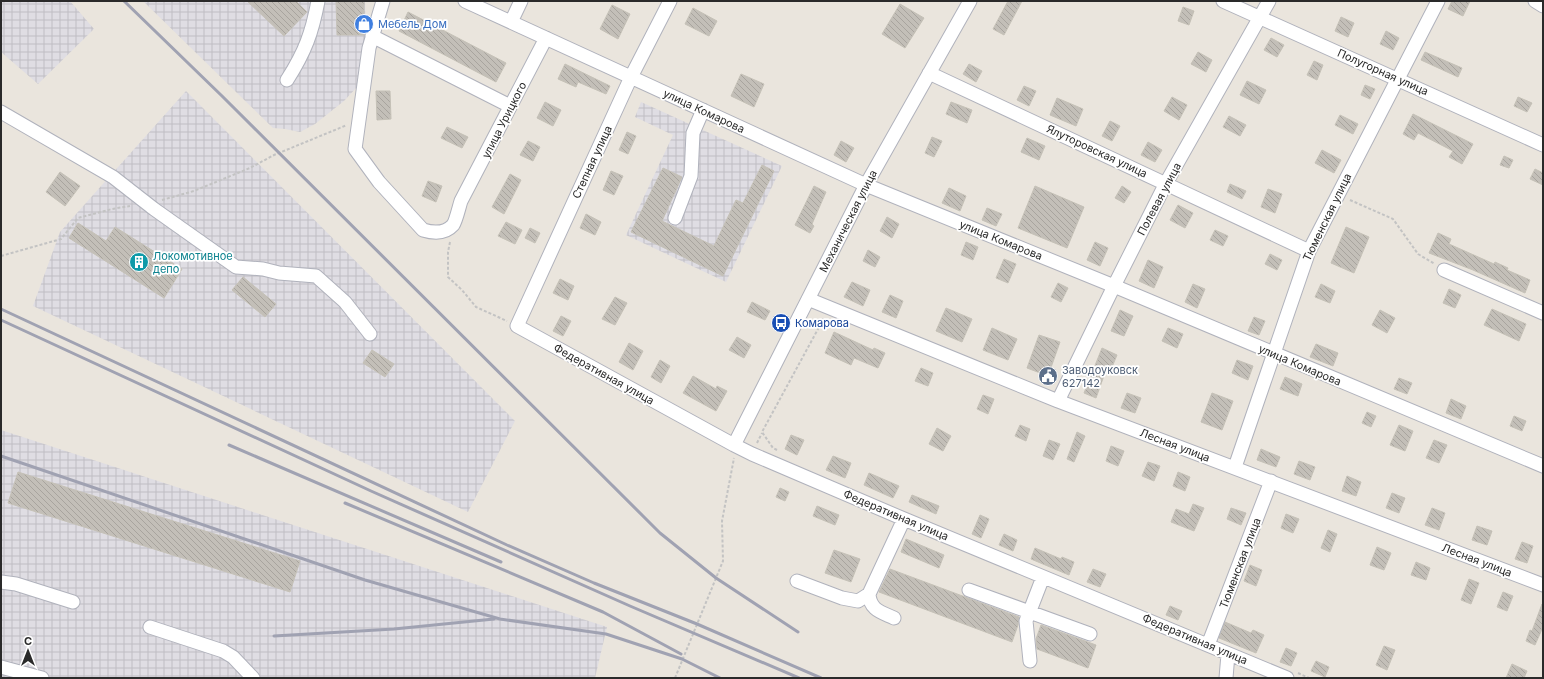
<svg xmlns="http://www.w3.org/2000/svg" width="1544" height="679" font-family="Inter,sans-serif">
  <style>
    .industrial { fill: url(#industrial-grid) }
    .building { fill: url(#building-back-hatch); stroke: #c5c1b7 }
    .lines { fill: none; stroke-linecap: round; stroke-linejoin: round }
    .minor-casing { stroke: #b0b2bc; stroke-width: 15 }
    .path { stroke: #c3c3c3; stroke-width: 2; stroke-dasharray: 3 2; stroke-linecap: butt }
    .minor { stroke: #fff; stroke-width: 13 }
    .rail { stroke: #a0a2b2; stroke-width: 3 }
    .labels { text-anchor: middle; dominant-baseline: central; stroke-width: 3.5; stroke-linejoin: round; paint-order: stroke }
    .shop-label { font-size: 11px; fill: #366cbe; stroke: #fff; text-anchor: start }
    .street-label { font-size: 11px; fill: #2a2a2a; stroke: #fff }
    .culture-label { font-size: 11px; fill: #0d838f; stroke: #fff; text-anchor: start }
    .transit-label { font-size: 11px; fill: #164399; stroke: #fff; text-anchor: start }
    .service-label { font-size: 11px; fill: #4e5e75; stroke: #fff; text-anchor: start }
  </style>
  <defs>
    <pattern id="industrial-grid" width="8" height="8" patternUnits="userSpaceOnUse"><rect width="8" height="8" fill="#dfdde3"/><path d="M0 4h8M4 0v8" fill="none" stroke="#c0bec3"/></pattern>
    <pattern id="building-back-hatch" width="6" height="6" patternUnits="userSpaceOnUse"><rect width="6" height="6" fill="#c3bfb8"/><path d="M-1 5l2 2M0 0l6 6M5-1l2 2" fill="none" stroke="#a8a49e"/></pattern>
  </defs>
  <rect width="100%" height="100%" fill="#eae5dd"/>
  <!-- industrial -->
  <path class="industrial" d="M1,1H70L94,29L38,84L1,52Z
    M143,1H365L366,51L358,86L344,101L315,124L300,132L285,129L273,128Z
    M186,91L515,421L468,512L33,306L60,232Z
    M641,102L782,166L726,282L626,235L673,135L635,117Z
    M1,430L607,627L595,678H1Z"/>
  <!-- building -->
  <path class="building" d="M247,1H296L307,12L284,36Z
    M336,1H364V35H337Z
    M1008,1H1022L1004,35L993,29Z
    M1452,1H1470L1463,16L1448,9Z
    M900,4L924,18L905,48L882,34Z
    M612,5L630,14L618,39L600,29Z
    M1183,7L1194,11L1189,25L1178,21Z
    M693,8L717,21L709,36L685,24Z
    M408,12L506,63L496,82L399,31Z
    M1341,17L1354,23L1348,37L1335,31Z
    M1386,31L1399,38L1393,50L1380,44Z
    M1271,38L1284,45L1277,57L1264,50Z
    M1198,52L1212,60L1206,72L1191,64Z
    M1425,52L1462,68L1458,77L1421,60Z
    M1314,61L1323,65L1317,80L1307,75Z
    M565,64L610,86L606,94L578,82L576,87L558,79Z
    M969,64L982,71L976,82L963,74Z
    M741,74L764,84L754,107L731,96Z
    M1247,81L1266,90L1259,104L1240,95Z
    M1365,85L1375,89L1370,99L1361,95Z
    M1024,86L1036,91L1029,106L1017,100Z
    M376,91H390L391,119L377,120Z
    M1172,97L1187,105L1179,120L1164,111Z
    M1518,97L1532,103L1527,112L1514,106Z
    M1057,98L1083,109L1076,126L1050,115Z
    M545,102L561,110L553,126L537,118Z
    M951,102L972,110L967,123L946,114Z
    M1413,114L1473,144L1462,164L1449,157L1453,151L1418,133L1414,140L1403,134Z
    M1340,115L1358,124L1353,134L1335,125Z
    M1229,116L1246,125L1240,136L1223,127Z
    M1110,121L1120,126L1112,141L1102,136Z
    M447,127L468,137L462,148L441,138Z
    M627,132L636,136L628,154L619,150Z
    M932,137L942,141L934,157L925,153Z
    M1027,138L1045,146L1039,160L1021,152Z
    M528,141L540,147L533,161L520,155Z
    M841,141L854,148L846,162L834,155Z
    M1148,142L1162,150L1155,162L1141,155Z
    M1322,150L1341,160L1334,173L1315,163Z
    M1504,156L1513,160L1509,168L1500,165Z
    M762,165L774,171L723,276L631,232L663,168L682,177L662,221L714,246L736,200L743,203Z
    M1535,169L1543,173V185L1530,179Z
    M611,171L623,176L614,195L603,190Z
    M60,172L80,186L65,206L46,192Z
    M510,174L521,180L504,214L492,207Z
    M428,181L442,186L436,202L422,196Z
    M1230,184L1246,191L1242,199L1227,192Z
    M814,186L826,192L812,224L814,226L810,233L795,225Z
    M1035,186L1084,207L1067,248L1018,228Z
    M1122,186L1131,192L1124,203L1115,198Z
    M949,188L966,196L960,211L942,203Z
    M1268,189L1282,194L1275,213L1261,207Z
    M1178,205L1193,213L1185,228L1170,220Z
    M987,208L1002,214L996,226L982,220Z
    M586,214L601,222L595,235L580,228Z
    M887,217L899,224L892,238L880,231Z
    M506,222L522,230L515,244L498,236Z
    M78,223L106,241L115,227L182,269L164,298L69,238Z
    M1346,227L1369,237L1354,273L1331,263Z
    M530,228L540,233L535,243L525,238Z
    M1215,230L1228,236L1223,246L1210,240Z
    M1438,233L1451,239L1449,244L1494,264L1495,262L1508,268L1507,270L1530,280L1525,293L1473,270L1429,253Z
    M966,242L978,247L973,260L961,255Z
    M1095,242L1108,248L1100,266L1087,260Z
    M868,250L880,257L875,267L863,261Z
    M1270,254L1282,260L1277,270L1265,264Z
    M1004,259L1016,264L1008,283L996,278Z
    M1148,260L1163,267L1154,288L1139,281Z
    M243,277L276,304L265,317L232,290Z
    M560,279L574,286L568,300L553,293Z
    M852,282L870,290L863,306L844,297Z
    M1058,283L1068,288L1061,302L1051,297Z
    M1193,284L1205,289L1197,308L1185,302Z
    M1321,284L1335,291L1330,303L1315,297Z
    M1449,289L1461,295L1455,308L1443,303Z
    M890,295L903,301L896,318L882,312Z
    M615,297L627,303L615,325L602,319Z
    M752,302L770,311L765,320L747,312Z
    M946,308L972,319L962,342L936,331Z
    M1492,309L1526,324L1519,341L1484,325Z
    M1120,310L1133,316L1124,336L1111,331Z
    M1380,310L1395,318L1387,333L1372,325Z
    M561,316L571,321L563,336L553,331Z
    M1254,317L1265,321L1259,335L1248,331Z
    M992,328L1017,339L1008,360L983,350Z
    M1168,328L1183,334L1177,348L1162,341Z
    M834,332L873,350L874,348L885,353L878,368L854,358L851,365L825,353Z
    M1039,335L1060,342L1048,376L1027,368Z
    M737,337L751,345L744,358L729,350Z
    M629,343L643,351L633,370L619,362Z
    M1316,344L1338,353L1333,366L1310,357Z
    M1102,348L1117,355L1110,372L1106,370L1096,398L1084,393Z
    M372,350L394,364L385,377L363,363Z
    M660,360L670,366L661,383L651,377Z
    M1237,360L1253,366L1248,380L1232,373Z
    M921,368L933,373L928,386L915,381Z
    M693,376L716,389L717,386L727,391L716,411L683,393Z
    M1285,377L1302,384L1298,396L1280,389Z
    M1399,378L1412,383L1407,394L1394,389Z
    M1127,393L1141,398L1135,413L1121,408Z
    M1212,393L1233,401L1222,430L1201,422Z
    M983,395L994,399L988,414L977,409Z
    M1451,399L1466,406L1461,419L1446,413Z
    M1367,412L1376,416L1371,427L1362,423Z
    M1514,416L1526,421L1522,431L1510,426Z
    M1020,425L1030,429L1026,441L1015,436Z
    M1399,425L1413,431L1405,451L1390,445Z
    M937,428L951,436L943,451L929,444Z
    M1077,432L1085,436L1074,462L1067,459Z
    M791,435L804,440L797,455L785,449Z
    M1049,440L1060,444L1053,460L1043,456Z
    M1434,440L1447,445L1439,463L1426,458Z
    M1111,446L1124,451L1118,466L1106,461Z
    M1261,449L1280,457L1276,467L1257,460Z
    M833,456L851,463L845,478L826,470Z
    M1299,461L1315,467L1310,480L1294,474Z
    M1148,462L1160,466L1154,481L1142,476Z
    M18,472L300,561L290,592L8,503Z
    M1178,472L1190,477L1185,491L1173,486Z
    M869,473L899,486L893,498L864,485Z
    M1347,476L1361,482L1356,496L1342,491Z
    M780,488L789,492L785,501L776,497Z
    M1392,493L1405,498L1399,513L1386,508Z
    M912,495L939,506L936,514L909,502Z
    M1193,504L1204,508L1194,531L1171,522L1176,509L1189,514Z
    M817,506L839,515L835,525L813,516Z
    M1231,508L1246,513L1241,525L1227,519Z
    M1432,508L1445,513L1439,530L1425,525Z
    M1286,514L1299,519L1293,533L1281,528Z
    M980,515L989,519L981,538L972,534Z
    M1477,526L1492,531L1487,545L1472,540Z
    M1328,530L1337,534L1330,552L1321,548Z
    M1004,534L1017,540L1013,551L999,545Z
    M906,539L944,555L939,568L901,552Z
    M1522,542L1533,546L1527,563L1515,559Z
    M1377,547L1391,553L1384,570L1370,565Z
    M1035,548L1061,559L1062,557L1074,562L1069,575L1031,559Z
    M834,550L860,559L851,582L825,573Z
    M1416,562L1430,568L1426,580L1411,575Z
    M1250,565L1262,570L1256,586L1244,581Z
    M890,569L1019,617L1018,625L1012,642L879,592Z
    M1093,569L1106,574L1100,587L1087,582Z
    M1469,579L1479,583L1471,604L1461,600Z
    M1503,592L1513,596L1507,611L1497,607Z
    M1542,604L1543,627L1535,645L1526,641L1530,630L1532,631Z
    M1170,606L1182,611L1178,620L1166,615Z
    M1225,622L1251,633L1253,630L1264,635L1256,653L1219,638Z
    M1041,625L1096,645L1088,668L1037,649L1036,639Z
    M1384,646L1395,650L1387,670L1376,665Z
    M1286,648L1297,653L1291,666L1280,662Z
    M1316,661L1329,667L1325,677L1311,671Z
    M1512,664L1527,671L1524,678H1506Z"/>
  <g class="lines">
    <!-- minor casing -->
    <g class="minor-casing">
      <path id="minor" d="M383,1L369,48L355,149L379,182L423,230C433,233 445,234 453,225C456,221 459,207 461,201L546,38
        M465,1L866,185L1114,286L1543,466
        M670,1L631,77L517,326L734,445L752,454L904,519L1287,678
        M1223,1L1543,145
        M1535,1L1543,6
        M511,22L521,1
        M372,36L510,106
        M929,73L1309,251
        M287,80C305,52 312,33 318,1
        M1,112L113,177L154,209L236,267L263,269L279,273L316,276L345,302L370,334
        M675,218L691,176L693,133L703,110
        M1444,270L1543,313
        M808,299L1058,401L1543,585
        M1058,401L1114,286L1166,183L1269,1
        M734,445L866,185L970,1
        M1235,467L1309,251L1438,1
        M797,581L842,598L858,601L869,594
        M1,582L16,584L73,602
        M969,590L1090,634
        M894,618C881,612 870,610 869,594L904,519
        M150,627L223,651L233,657L253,678
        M1208,645L1271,481
        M1030,661L1026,621L1043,577
        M1,667L42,678
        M1226,678L1228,654"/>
    </g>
    <!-- path -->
    <path class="path" d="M162,200L194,191L250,168L274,155L347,125
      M1350,200L1393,219L1418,254L1435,264
      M450,242L448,252V277L462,290L476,307L507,321
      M1,256L61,239L78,218L112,209L130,206
      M757,443L762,433
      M777,450L773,448L762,432L824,318
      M1298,673L1309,678
      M675,678L723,561L722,521L734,458"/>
    <!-- minor -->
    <use href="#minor" class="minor"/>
    <!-- rail -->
    <path class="rail" d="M124,1L222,96L660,533L716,578L798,632
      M1,309L507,545L594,583L697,624L821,678
      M1,320L371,491L630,606L799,678
      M229,445L501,562
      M1,456L365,580L500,619L606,634L682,659L720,678
      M345,503L603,612L681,654
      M274,636L394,629L494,619"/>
  </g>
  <!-- icons -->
  <defs>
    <g id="shop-disc" transform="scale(1)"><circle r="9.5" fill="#3f7fe0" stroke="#fff"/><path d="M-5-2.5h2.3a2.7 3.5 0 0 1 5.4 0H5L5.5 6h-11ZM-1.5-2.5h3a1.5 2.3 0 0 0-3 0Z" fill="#fff"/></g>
    <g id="building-disc" transform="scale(1)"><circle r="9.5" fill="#0f9aa8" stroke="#fff"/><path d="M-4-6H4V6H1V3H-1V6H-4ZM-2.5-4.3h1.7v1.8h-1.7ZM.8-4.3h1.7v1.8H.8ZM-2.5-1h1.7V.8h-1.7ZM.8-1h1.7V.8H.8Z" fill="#fff"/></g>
    <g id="bus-disc" transform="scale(1)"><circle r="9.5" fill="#1a4fb4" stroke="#fff"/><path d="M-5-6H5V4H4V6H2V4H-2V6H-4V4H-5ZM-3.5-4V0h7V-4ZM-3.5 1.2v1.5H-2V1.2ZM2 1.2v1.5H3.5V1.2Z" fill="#fff"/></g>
    <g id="civic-disc" transform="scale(1)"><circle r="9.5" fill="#5c6f8a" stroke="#fff"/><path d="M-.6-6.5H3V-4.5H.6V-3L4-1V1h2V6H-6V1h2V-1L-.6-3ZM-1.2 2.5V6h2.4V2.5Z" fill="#fff"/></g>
  </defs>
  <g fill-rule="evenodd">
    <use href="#shop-disc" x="364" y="24"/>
    <use href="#building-disc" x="139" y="262"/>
    <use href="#bus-disc" x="781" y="323"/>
    <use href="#civic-disc" x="1048" y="376"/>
  </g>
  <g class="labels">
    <!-- shop labels -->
    <g class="shop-label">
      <text x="378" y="24">Мебель Дом</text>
    </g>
    <!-- street labels -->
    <g class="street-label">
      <text transform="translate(1383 72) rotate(24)">Полугорная улица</text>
      <text transform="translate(704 111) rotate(25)">улица Комарова</text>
      <text transform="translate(504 120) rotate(-63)">улица Урицкого</text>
      <text transform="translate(1097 151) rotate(25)">Ялуторовская улица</text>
      <text transform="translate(592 162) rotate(-65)">Степная улица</text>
      <text transform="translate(1159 199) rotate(-62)">Полевая улица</text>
      <text transform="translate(1327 217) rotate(-64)">Тюменская улица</text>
      <text transform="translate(848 221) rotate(-63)">Механическая улица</text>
      <text transform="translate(1001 240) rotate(22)">улица Комарова</text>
      <text transform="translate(1300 365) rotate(23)">улица Комарова</text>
      <text transform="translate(604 374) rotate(29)">Федеративная улица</text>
      <text transform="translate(1175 445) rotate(21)">Лесная улица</text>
      <text transform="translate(896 515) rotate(23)">Федеративная улица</text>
      <text transform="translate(1477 560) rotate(21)">Лесная улица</text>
      <text transform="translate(1240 563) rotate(-69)">Тюменская улица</text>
      <text transform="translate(1195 639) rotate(23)">Федеративная улица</text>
    </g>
    <!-- culture labels -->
    <g class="culture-label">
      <text x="153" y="256">Локомотивное<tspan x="153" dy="13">депо</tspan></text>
    </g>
    <!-- transit labels -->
    <g class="transit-label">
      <text x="795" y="323">Комарова</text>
    </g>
    <!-- service labels -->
    <g class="service-label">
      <text x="1062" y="370">Заводоуковск<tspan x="1062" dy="13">627142</tspan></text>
    </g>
  </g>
  <!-- border -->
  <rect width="1544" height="679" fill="none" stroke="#2a2a2a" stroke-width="4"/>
  <!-- north arrow -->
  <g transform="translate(28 651)" stroke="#ffffff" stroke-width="3" paint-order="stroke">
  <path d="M0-3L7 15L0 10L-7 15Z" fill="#2a2a2a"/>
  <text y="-6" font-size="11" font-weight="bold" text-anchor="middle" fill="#2a2a2a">С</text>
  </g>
</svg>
